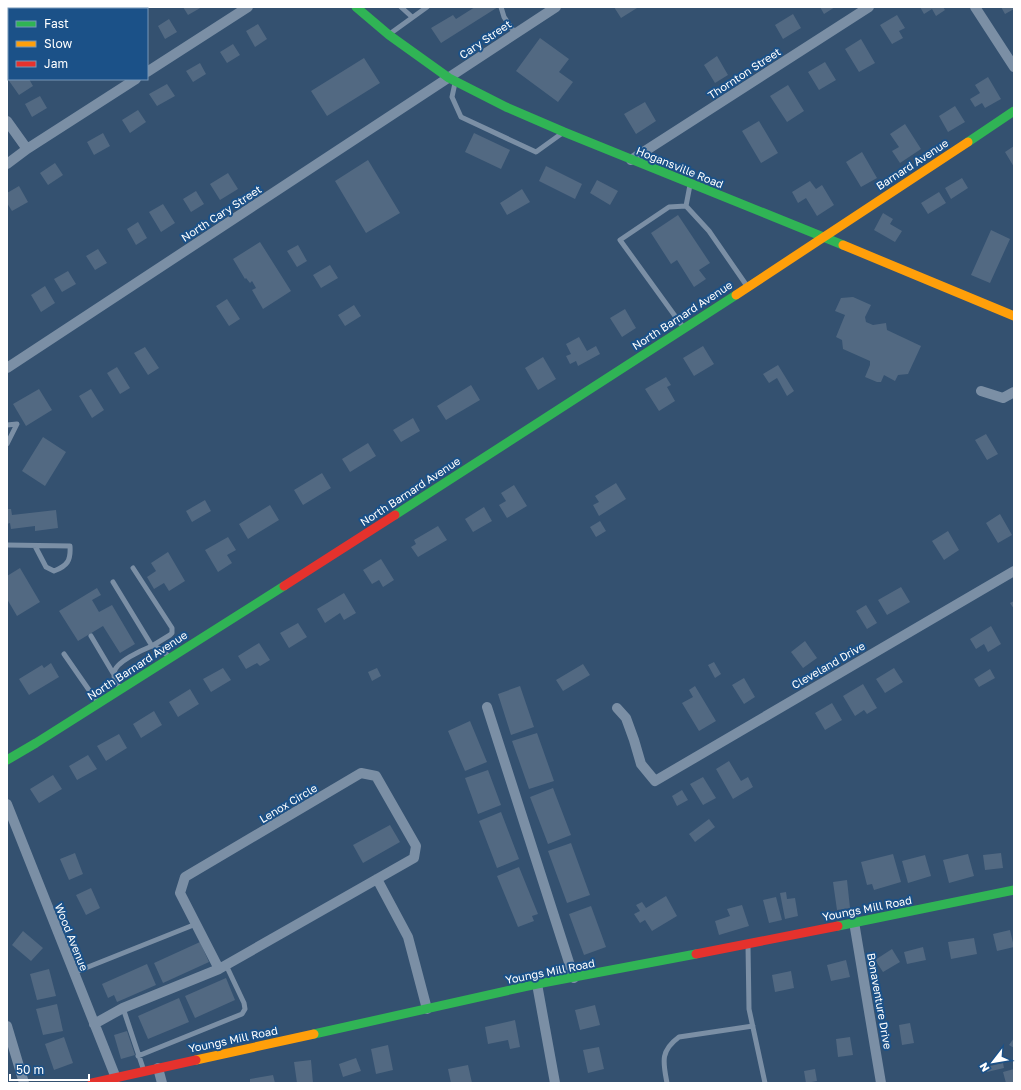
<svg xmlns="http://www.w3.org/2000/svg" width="1021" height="1090" font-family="'Golos Text',sans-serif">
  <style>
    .building { fill: #526982 }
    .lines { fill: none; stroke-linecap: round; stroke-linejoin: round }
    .lane { stroke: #7b8fa5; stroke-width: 5 }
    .street { stroke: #7b8fa5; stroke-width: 10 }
    .fast { stroke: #30b455; stroke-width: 9 }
    .slow { stroke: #ff9f0a; stroke-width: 9 }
    .jam { stroke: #e5322d; stroke-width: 9 }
    .labels { text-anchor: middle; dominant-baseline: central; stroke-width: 4; stroke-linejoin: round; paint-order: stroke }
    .street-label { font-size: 11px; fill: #fff; stroke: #1b5188 }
  </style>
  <rect width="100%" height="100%" fill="#345170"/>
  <!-- building -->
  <path class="building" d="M183,7H202L188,15Z
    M475,7H498L441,43L431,28L453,15L456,19Z
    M614,7H636L637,8L621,18Z
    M820,7H835L824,14Z
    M920,7H943L945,10L936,16L932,9L924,14Z
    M1001,7H1014V9L1005,14Z
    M793,14L801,28L783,39L775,25Z
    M897,15L905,28L899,31L903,38L892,44L880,25Z
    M169,19L177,32L165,39L158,26Z
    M258,24L267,39L255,47L246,31Z
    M540,38L569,59L559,72L573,82L558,102L516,71Z
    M861,39L875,63L859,72L845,49Z
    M7,43L9,46V57L7,58Z
    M233,44L240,55L227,63L220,52Z
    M717,56L728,75L715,83L704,65Z
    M364,58L380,83L327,116L311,91Z
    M825,62L836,80L819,90L808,72Z
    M200,63L206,74L193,82L186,71Z
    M9,72V79H29L33,86L19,95L7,78V73Z
    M988,77L1001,99L985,108L982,103L975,107L970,99L980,93L975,85Z
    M167,84L175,96L157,106L149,94Z
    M788,85L804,111L787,122L770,96Z
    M40,96L47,108L32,117L25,104Z
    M645,102L656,121L636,134L624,114Z
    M955,106L965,122L948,132L939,116Z
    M138,110L146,122L130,133L122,120Z
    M759,121L778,153L761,163L742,131Z
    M905,124L921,149L900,163L892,151L899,147L890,134Z
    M103,133L110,146L94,155L87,142Z
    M474,133L510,150L501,169L465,152Z
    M1014,146V167L1005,152Z
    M862,152L877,178L861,187L846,162Z
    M368,160L400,213L366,233L335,181Z
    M55,163L63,175L48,185L40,173Z
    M546,166L582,184L575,199L539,181Z
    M228,173L238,189L220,200L210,184Z
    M962,178L968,188L951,199L945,188Z
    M597,180L618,191L610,205L590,193Z
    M810,181L816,189L822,185L834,205L817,216L806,198L798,203L792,192Z
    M19,186L28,202L12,211L7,203V193Z
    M522,189L530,202L507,215L500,203Z
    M196,191L204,204L191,212L183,199Z
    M939,192L946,203L928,214L921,203Z
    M163,204L175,223L161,232L149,212Z
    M883,213L893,219L890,224L902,231L895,242L874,230Z
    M678,215L710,263L699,270L706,279L694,287L677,260L671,264L651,233Z
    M138,222L147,238L136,245L127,229Z
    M991,230L1010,239L990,283L971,275Z
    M260,242L291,291L263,309L252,290L256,288L252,281L250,283L246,278L245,279L233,259Z
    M298,245L307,261L297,267L287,251Z
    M98,249L107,263L95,270L86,256Z
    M330,265L338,278L321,288L313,275Z
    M68,271L76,284L62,292L54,279Z
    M45,286L55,303L41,312L31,295Z
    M853,297L871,305L865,317L866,322L873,325L886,323L887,330L921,346L908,374L898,375L895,381L884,375L881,382H877L865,377L870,365V361L843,349L842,340L836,337L845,315L835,311L841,298Z
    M227,299L240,319L229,326L216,306Z
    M354,305L361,316L345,326L338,315Z
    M625,309L636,328L622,337L610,318Z
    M579,337L587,351L596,346L600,354L578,366L576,361L570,364L566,356L571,354L566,344Z
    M703,346L714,364L694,376L683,358Z
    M145,347L159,368L148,375L134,353Z
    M543,357L556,379L538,390L525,368Z
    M778,365L794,391L787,396L777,378L769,383L763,374Z
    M117,367L130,388L120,394L107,373Z
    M666,377L671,385L667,387L675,401L659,411L645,389Z
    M471,385L480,400L446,420L437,406Z
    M39,389L52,410L26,426L13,404Z
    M91,389L104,410L92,418L79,396Z
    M413,418L420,431L401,442L393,430Z
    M986,434L998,454L987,460L975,440Z
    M43,437L66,452L45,486L22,471Z
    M368,443L376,456L350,472L342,459Z
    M322,473L331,488L303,505L294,490Z
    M616,483L626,499L599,516L593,505L599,502L595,496Z
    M514,485L527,506L507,518L499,505L506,501L501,493Z
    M205,500L211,511L192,522L186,511Z
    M270,505L279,520L248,539L239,524Z
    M484,507L492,521L473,532L465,519Z
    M7,509H11L12,515L56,510L58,528L35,531V526L11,529L10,523L7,524Z
    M1000,514L1012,535L998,543L986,523Z
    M600,521L606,531L596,537L590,527Z
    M438,526L447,540L418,557L411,547L416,544L414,540Z
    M948,531L959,550L944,560L932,541Z
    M228,537L236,550L227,555L232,563L218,572L205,550Z
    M168,552L185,581L169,591L164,583L154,589L147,577L156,571L151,563Z
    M381,559L394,580L383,587L379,580L372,584L363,570Z
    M20,568L40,602L17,616L7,599V576Z
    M901,587L910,602L887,615L878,600Z
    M97,588L101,595L92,600L99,612L112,605L135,644L120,653L103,626L78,641L59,611Z
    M344,593L356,613L344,620L340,613L325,623L317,609Z
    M1014,601V609L1010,603Z
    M866,605L877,623L867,629L856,611Z
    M298,623L307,637L289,648L280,633Z
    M991,626L1001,644L988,652L984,644L976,649L970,639Z
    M805,641L817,658L803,668L791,652Z
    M259,643L270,660L260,666L257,663L246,669L238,656Z
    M714,662L721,674L715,678L708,665Z
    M51,663L59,677L29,695L19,679L42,665L44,668Z
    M583,664L590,675L563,691L556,680Z
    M223,668L231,680L211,692L203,679Z
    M377,668L381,676L372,681L368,672Z
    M894,668L903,682L885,693L876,679Z
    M990,669L995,678L979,687L974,679Z
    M744,678L755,697L744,704L732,685Z
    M863,684L877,708L867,714L864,710L855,716L843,696Z
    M520,686L534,727L511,735L498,694Z
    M695,686L716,721L699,731L682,703L693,697L689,690Z
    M190,689L199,704L178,717L169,702Z
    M832,703L842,720L825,730L815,713Z
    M154,711L162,725L141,738L133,724Z
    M470,721L487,762L465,771L448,731Z
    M537,733L554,781L529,789L512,741Z
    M119,734L127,748L106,761L97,746Z
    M88,755L97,769L77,780L69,766Z
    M729,761L741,781L748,777L753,787L733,799L716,769Z
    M488,770L501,805L478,814L465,778Z
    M53,775L62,789L39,803L30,789Z
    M703,777L716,798L703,805L690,784Z
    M553,788L571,835L548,844L530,797Z
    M682,790L688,800L677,806L672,796Z
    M501,812L519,859L497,868L479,821Z
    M709,819L715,827L695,842L689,834Z
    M390,825L400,842L363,863L353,845Z
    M571,843L590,895L567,903L548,851Z
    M75,853L83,874L69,880L60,859Z
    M1001,853L1003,868L985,870L983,855Z
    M893,854L901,882L874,890L872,884L867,885L861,862Z
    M968,854L974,876L949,883L943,860Z
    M925,855L931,876L908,883L902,861Z
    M519,867L538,914L532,916L534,921L518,927L497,876Z
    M847,880L850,908L837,910L833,882Z
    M91,888L100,908L86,915L76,895Z
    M786,892L787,899L795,898L798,916L785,919L780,893Z
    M666,896L677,916L652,931L645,920L640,923L634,914L640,911L636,905L642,902L646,908Z
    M776,897L782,920L769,923L763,900Z
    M742,905L749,926L719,935L715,921L730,916L727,909Z
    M591,906L606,947L584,955L569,914Z
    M1010,930L1014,947L997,951L993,934Z
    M23,931L43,948L31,961L12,945Z
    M974,938L977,954L951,959L948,942Z
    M200,942L209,962L163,983L154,963Z
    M923,947L926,960L907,964L904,952Z
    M892,949L900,962L883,972L875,960Z
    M846,960L850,977L831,981L827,965Z
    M147,964L156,985L117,1002L114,995L108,998L102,984Z
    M49,969L56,996L37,1000L30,974Z
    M791,971L794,988L775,992L772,975Z
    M226,978L235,1000L195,1018L185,996Z
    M179,998L189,1022L148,1039L138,1016Z
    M57,1004L63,1031L43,1035L36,1009Z
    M595,1005L600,1025L580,1030L575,1010Z
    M515,1020L520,1047L510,1049L508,1040L488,1044L485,1027Z
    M910,1023L914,1043L902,1045L899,1025Z
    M127,1031L135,1055L121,1059L114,1035Z
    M64,1037L73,1063L54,1070L45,1044Z
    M850,1037L853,1055L838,1057L836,1039Z
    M1014,1038V1048L1009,1045Z
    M388,1045L393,1070L376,1074L371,1049Z
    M599,1047L604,1069L588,1073L583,1050Z
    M356,1058L361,1071L343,1077L339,1064Z
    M311,1060L313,1083H297L294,1062Z
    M1003,1063L1004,1068L987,1072L986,1067Z
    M468,1065L472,1083H451L448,1069Z
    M815,1069L817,1081L806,1083L804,1071Z
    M1014,1069V1083H1006L1003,1072Z
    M273,1075L275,1083H250V1079Z"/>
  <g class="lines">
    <!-- lane -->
    <path class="lane" d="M401,7L412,17
      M501,7L504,17L515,33
      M391,33L427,7
      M455,83L452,97L461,117L536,152L561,134
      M686,206L690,185
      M683,327L620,240L669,207L686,206L709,231L747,286
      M7,425L17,424L7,444
      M7,545L70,546C71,561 67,566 54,571L46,567L35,546
      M113,582L152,646L170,635L172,633V628L133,568
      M91,636L113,673
      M64,654L98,703
      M120,688C117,683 113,679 114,673C115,662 142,650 152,646L161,649L169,657
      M748,945L749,1009L765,1083
      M73,973L196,924
      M123,1008L144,1071
      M138,1056L242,1014L245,1009L244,1003L226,965
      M667,1083C663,1062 660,1051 679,1037L753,1026"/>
    <!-- street -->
    <path class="street" d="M975,7L1014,67
      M147,72L248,7
      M7,121L27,149
      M631,160L869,7
      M7,164L27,149L136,79
      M7,368L556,7
      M981,391L1003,398L1014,392
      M487,707L574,978
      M617,708L626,718L634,740L641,764L655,781L1014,571
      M7,804L116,1078
      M377,879L408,937L427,1009
      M854,922L881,1083
      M537,984L555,1083
      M94,1024L123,1008L219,969L414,858L416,846L376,776L361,773L185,877L180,893L219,969
      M7,1026L24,1083
      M158,1068L162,1083"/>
    <!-- fast -->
    <path class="fast" d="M356,7L389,35L449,78L506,107L564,132L843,245
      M968,142L1014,111
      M395,515L736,295
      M7,760L36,743L284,586
      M838,926L1014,890
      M314,1034L537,984L696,954"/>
    <!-- slow -->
    <path class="slow" d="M843,245L1014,316
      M736,295L968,142
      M196,1060L314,1034"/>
    <!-- jam -->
    <path class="jam" d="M284,586L395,515
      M696,954L838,926
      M92,1083L196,1060"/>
  </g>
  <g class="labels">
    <!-- street labels -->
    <g class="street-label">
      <text transform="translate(485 39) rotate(-34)">Cary Street</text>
      <text transform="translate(744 73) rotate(-33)">Thornton Street</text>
      <text transform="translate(912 164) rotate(-33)">Barnard Avenue</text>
      <text transform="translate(680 167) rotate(22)">Hogansville Road</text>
      <text transform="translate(221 213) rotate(-33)">North Cary Street</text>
      <text transform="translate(682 315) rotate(-33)">North Barnard Avenue</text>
      <text transform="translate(410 491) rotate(-33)">North Barnard Avenue</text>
      <text transform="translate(137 665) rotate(-33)">North Barnard Avenue</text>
      <text transform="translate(828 665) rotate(-30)">Cleveland Drive</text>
      <text transform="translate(288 803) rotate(-31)">Lenox Circle</text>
      <text transform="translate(867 908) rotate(-11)">Youngs Mill Road</text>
      <text transform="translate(72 937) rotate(68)">Wood Avenue</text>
      <text transform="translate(550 971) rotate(-11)">Youngs Mill Road</text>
      <text transform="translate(880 1001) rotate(80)">Bonaventure Drive</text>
      <text transform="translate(233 1039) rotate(-12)">Youngs Mill Road</text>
    </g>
  </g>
  <!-- border -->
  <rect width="1021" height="1090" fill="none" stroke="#ffffff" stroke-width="16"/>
  <!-- legend -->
  <rect x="8" y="8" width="140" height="72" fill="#1b5188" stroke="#7697b8"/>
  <rect x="16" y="21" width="20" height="6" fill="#30b455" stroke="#7697b8"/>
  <text x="44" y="28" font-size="12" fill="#ffffff">Fast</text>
  <rect x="16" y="41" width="20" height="6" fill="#ff9f0a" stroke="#7697b8"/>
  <text x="44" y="48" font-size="12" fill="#ffffff">Slow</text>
  <rect x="16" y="61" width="20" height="6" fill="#e5322d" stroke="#7697b8"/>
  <text x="44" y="68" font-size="12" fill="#ffffff">Jam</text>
  <!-- north arrow -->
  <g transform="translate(993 1062) rotate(239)" stroke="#1b5188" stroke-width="3" paint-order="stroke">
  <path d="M0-3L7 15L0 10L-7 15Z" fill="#ffffff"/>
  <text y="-6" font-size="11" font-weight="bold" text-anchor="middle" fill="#ffffff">N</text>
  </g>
  <!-- scale -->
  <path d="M10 1074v6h79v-6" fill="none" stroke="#ffffff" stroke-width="2"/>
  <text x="16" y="1074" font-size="12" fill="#ffffff" stroke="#1b5188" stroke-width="3" paint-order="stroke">50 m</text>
</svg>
